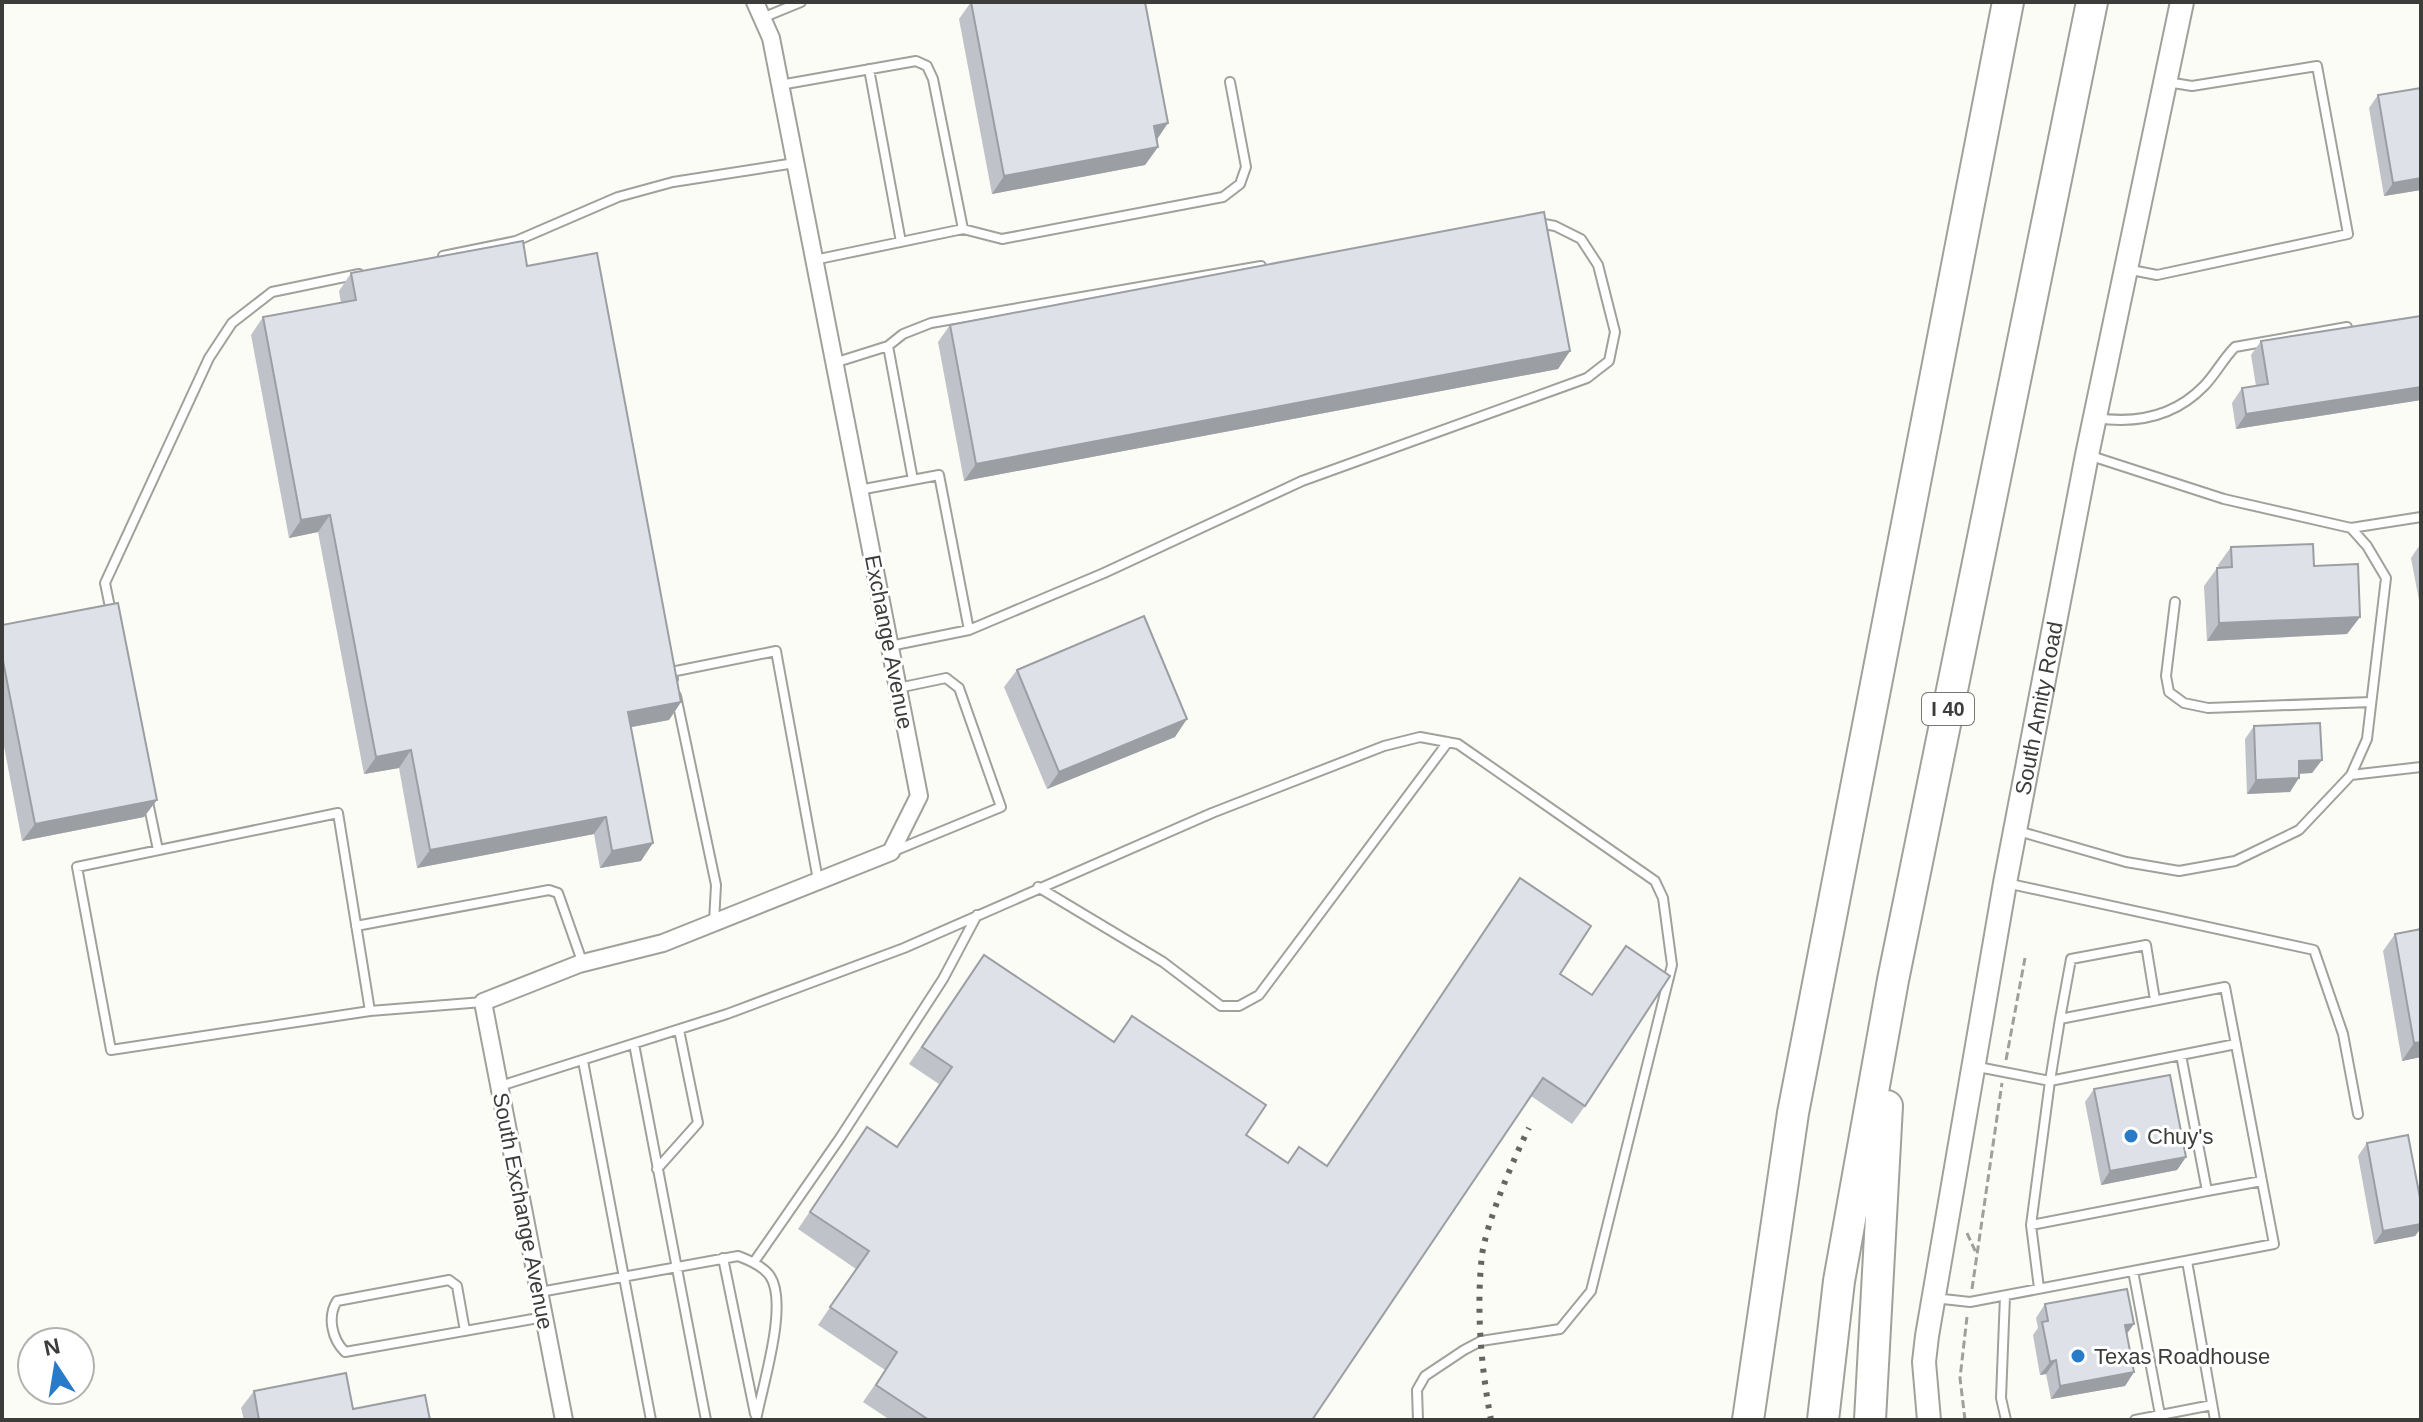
<svg xmlns="http://www.w3.org/2000/svg" width="2423" height="1422" font-family="Helvetica,sans-serif">
  <style>
    .lines { fill: none; stroke-linecap: round; stroke-linejoin: round }
    .service-casing { stroke: #a0a19b; stroke-width: 12 }
    .minor-casing { stroke: #a0a19b; stroke-width: 20 }
    .secondary-casing { stroke: #a0a19b; stroke-width: 26 }
    .motorway-casing { stroke: #a0a19b; stroke-width: 34 }
    .path { stroke: #9fa09b; stroke-width: 3; stroke-dasharray: 8 4; stroke-linecap: butt }
    .service { stroke: #fff; stroke-width: 8 }
    .minor { stroke: #fff; stroke-width: 16 }
    .secondary { stroke: #fff; stroke-width: 22 }
    .motorway { stroke: #fff; stroke-width: 30 }
    .rail { stroke: #656663; stroke-width: 6; stroke-dasharray: 4 8; stroke-linecap: butt }
    .wall { fill: #bfc2c8 }
    .shaded-wall { fill: #9b9ea2 }
    .building { fill: #dee2e8; stroke: #9b9ea2; stroke-width: 2 }
    .poi-dot { fill: #277bc9; stroke: #fff; stroke-width: 3 }
    .labels { text-anchor: middle; dominant-baseline: central; stroke-width: 6; stroke-linejoin: round; paint-order: stroke }
    .shield { fill: #fff; stroke: #767675; stroke-width: 2 }
    .shield-label { font-size: 20px; font-weight: bold; fill: #3c3c3a }
    .street-label { font-size: 22px; fill: #3c3c3a; stroke: #fff }
    .poi-label { font-size: 22px; fill: #3c3c3a; stroke: #fff; text-anchor: start }
  </style>
  <rect width="100%" height="100%" fill="#fbfcf5"/>
  <g class="lines">
    <!-- service casing -->
    <g class="service-casing">
      <path id="service" d="M762,18L801,2
        M869,69L901,242
        M780,85L916,61L927,66L933,79L963,229
        M443,256L516,241L618,197L673,182L795,163
        M814,260L963,229L1002,239L1223,197L1240,184L1246,167L1230,82
        M2126,269L2157,275L2348,234L2317,66L2192,86L2167,82
        M888,346L913,480
        M834,363L888,346L903,334L931,323L1261,266
        M2096,418C2137,424 2174,417 2204,386C2215,375 2223,359 2235,347L2347,327
        M859,490L939,475L969,630
        M2351,528L2421,517
        M2175,602L2166,676L2169,692L2184,703L2208,708L2371,702
        M111,612L105,583L209,358L232,323L272,292L359,274
        M890,646L969,630L1104,573L1302,481L1587,378L1609,361L1615,332L1598,265L1581,239L1555,226L1539,223
        M673,679L671,672L776,651L818,880
        M676,696L716,885L714,922
        M2351,775L2421,767
        M148,802L158,850
        M2018,831L2126,862L2179,871L2235,861L2299,830L2351,775L2367,739L2386,578L2367,546L2351,528L2224,499L2088,455
        M894,851L1001,807L959,688L946,678L898,688
        M2006,883L2314,950L2343,1034L2358,1114
        M1038,887L1163,962L1221,1006H1239L1259,995L1448,742
        M356,926L549,890L558,893L583,964
        M370,1011L111,1050L77,867L338,813L370,1011L483,1002
        M634,1044L706,1420
        M2181,1055L2207,1191L2262,1181
        M583,1061L651,1420
        M1973,1066L2050,1081L2060,1019
        M500,1086L727,1014L904,948L1212,813L1384,746L1420,737L1458,744L1655,881L1663,898L1672,965L1591,1291L1560,1329L1481,1341L1464,1350L1425,1376L1417,1390L1418,1420
        M657,1169L698,1123L679,1030
        M2031,1225L2207,1191
        M723,1258L755,1414
        M2187,1261L2215,1420
        M754,1262L840,1138L943,979L977,915
        M2133,1271L2161,1420
        M2039,1288L2031,1225L2050,1081L2236,1044
        M540,1292L738,1256C749,1260 763,1266 770,1276C789,1304 762,1387 756,1420
        M2005,1296L2001,1398L2006,1420
        M1934,1298L1970,1302L2274,1244L2225,987L2060,1019L2071,959L2146,945L2155,1000
        M465,1331L457,1286L449,1280L337,1301C327,1317 332,1339 345,1352L544,1317
        M2135,1420L2212,1405"/>
    </g>
    <!-- minor casing -->
    <g class="minor-casing">
      <path id="minor" d="M564,1420L483,1002L579,964L663,943L891,852L919,796L771,38L755,2"/>
    </g>
    <!-- secondary casing -->
    <g class="secondary-casing">
      <g id="secondary">
        <path id="s1" d="M1929,1420L1924,1362L1927,1336L2005,883L2087,455L2182,2"/>
      </g>
    </g>
    <!-- motorway casing -->
    <g class="motorway-casing">
      <path id="motorway" d="M1748,1420L1793,1113L2008,2
        M1823,1420L1839,1281L1893,980L2092,2
        M1870,1420L1887,1106"/>
    </g>
    <!-- path -->
    <path class="path" d="M2006,1060L2025,958
      M1967,1233L1977,1255
      M1972,1289L2002,1083
      M1965,1420L1960,1378L1967,1317"/>
    <!-- service -->
    <use href="#service" class="service"/>
    <!-- minor -->
    <use href="#minor" class="minor"/>
    <!-- secondary -->
    <use href="#secondary" class="secondary"/>
    <!-- motorway -->
    <use href="#motorway" class="motorway"/>
    <!-- rail -->
    <path class="rail" d="M1491,1420C1481,1367 1476,1309 1482,1255C1486,1224 1514,1157 1529,1128"/>
  </g>
  <!-- wall -->
  <path class="wall" d="M971,2H1145L1158,147L1145,165L992,194L959,19Z
    M2421,88V190L2384,196L2369,108L2378,95Z
    M527,266L681,702L669,720L631,727L641,861L600,868L594,834L417,868L399,768L364,774L318,532L289,538L251,335L263,317L341,303L339,291L351,273Z
    M2421,316V400L2236,429L2232,403L2242,388L2256,386L2251,355L2261,341Z
    M950,325L1570,351L1558,369L964,481L938,342Z
    M2421,543V611L2411,558Z
    M2231,547L2314,566L2360,617L2347,634L2207,641L2204,586L2217,568H2219L2218,565Z
    M2,625L144,817L22,841L2,736Z
    M1017,670L1175,737L1047,789L1004,687Z
    M2254,726L2322,760L2312,773L2299,774L2290,792L2247,794L2245,739Z
    M2421,929V1057L2402,1061L2383,951L2395,934Z
    M984,955L1288,1163L1327,1166L1560,974L1585,1106L1572,1124L1531,1096L1312,1420H890L863,1402L885,1370L818,1325L856,1269L798,1229L867,1127L897,1147L939,1084L909,1064Z
    M2094,1089L2186,1157L2177,1170L2101,1185L2085,1102Z
    M2367,1143L2421,1203V1228L2415,1236L2374,1244L2358,1156Z
    M2045,1304L2134,1324L2127,1334L2134,1372L2125,1386L2051,1399L2046,1374L2040,1375L2033,1335L2038,1328L2036,1318Z
    M254,1391L353,1409L430,1420H244L241,1408Z"/>
  <!-- shaded-wall -->
  <path class="shaded-wall" d="M1168,123L1156,141L1154,126Z
    M1158,147L1145,165L992,194L1004,176Z
    M2421,178V190L2384,196L2393,183Z
    M1570,351L1558,369L964,481L976,464Z
    M2421,387V400L2236,429L2246,414Z
    M330,515L318,532L289,538L301,520Z
    M2360,617L2347,634L2207,641L2219,623Z
    M681,702L669,720L616,730L628,712Z
    M1187,719L1175,737L1047,789L1059,772Z
    M411,750L399,768L364,774L376,757Z
    M2322,760L2312,773L2289,774L2299,761Z
    M2299,778L2290,792L2247,794L2256,780Z
    M157,800L144,817L22,841L35,824Z
    M606,817L594,834L417,868L430,850Z
    M653,843L641,861L600,868L612,851Z
    M2421,1042V1057L2402,1061L2414,1043Z
    M2186,1157L2177,1170L2101,1185L2110,1171Z
    M2421,1224V1228L2415,1236L2374,1244L2383,1231Z
    M2134,1324L2124,1337L2125,1325Z
    M2056,1360L2046,1374L2040,1375L2050,1362Z
    M2134,1372L2125,1386L2051,1399L2060,1386Z"/>
  <!-- building -->
  <path class="building" d="M971,2H1145L1168,123L1154,126L1158,147L1004,176Z
    M2421,88V178L2393,183L2378,95Z
    M1544,212L1570,351L976,464L950,325Z
    M523,241L527,266L597,253L681,702L628,712L653,843L612,851L606,817L430,850L411,750L376,757L330,515L301,520L263,317L356,300L351,273Z
    M2421,316V387L2246,414L2242,388L2268,384L2261,341Z
    M2313,544L2314,566L2358,564L2360,617L2219,623L2217,568L2232,567L2231,547Z
    M118,603L157,800L35,824L2,656V625Z
    M1144,616L1187,719L1059,772L1017,670Z
    M2320,723L2322,760L2299,761V778L2256,780L2254,726Z
    M1520,878L1591,926L1560,974L1592,995L1626,946L1670,976L1585,1106L1543,1078L1312,1420H929L876,1385L897,1352L830,1307L869,1251L810,1212L867,1127L897,1147L952,1067L922,1047L984,955L1114,1042L1132,1016L1266,1105L1246,1135L1288,1163L1299,1147L1327,1166Z
    M2421,929V1042L2414,1043L2395,934Z
    M2170,1075L2186,1157L2110,1171L2094,1089Z
    M2408,1135L2421,1203V1224L2383,1231L2367,1143Z
    M2127,1289L2134,1324L2125,1325L2134,1372L2060,1386L2056,1360L2050,1362L2042,1322L2048,1321L2045,1304Z
    M346,1373L353,1409L425,1395L430,1420H259L254,1391Z"/>
  <!-- markers -->
  <g class="poi-dot">
    <circle cx="2131" cy="1136" r="8"/>
    <circle cx="2078" cy="1356" r="8"/>
  </g>
  <g class="labels">
    <!-- shield labels -->
    <rect class="shield" x="1922" y="693" width="52" height="32" rx="6"/>
    <g class="shield-label">
      <text x="1948" y="709">I 40</text>
    </g>
    <!-- street labels -->
    <g class="street-label">
      <text transform="translate(889 642) rotate(79)">Exchange Avenue</text>
      <text stroke="none"><textPath href="#s1" startOffset="722">South Amity Road</textPath></text>
      <text transform="translate(523 1211) rotate(79)">South Exchange Avenue</text>
    </g>
    <!-- poi labels -->
    <g class="poi-label">
      <text x="2147" y="1136">Chuy's</text>
      <text x="2094" y="1356">Texas Roadhouse</text>
    </g>
  </g>
  <!-- border -->
  <rect width="2423" height="1422" fill="none" stroke="#3c3c3a" stroke-width="8"/>
  <!-- north arrow -->
  <g transform="translate(56 1366) rotate(348)"><circle r="38" fill="#ffffff" stroke="#b1b1b0" stroke-width="2"/>
  <path d="M0-6L14 30L0 20L-14 30Z" fill="#277bc9"/>
  <text y="-12" font-size="22" font-weight="bold" text-anchor="middle" fill="#3c3c3a">N</text>
  </g>
</svg>
